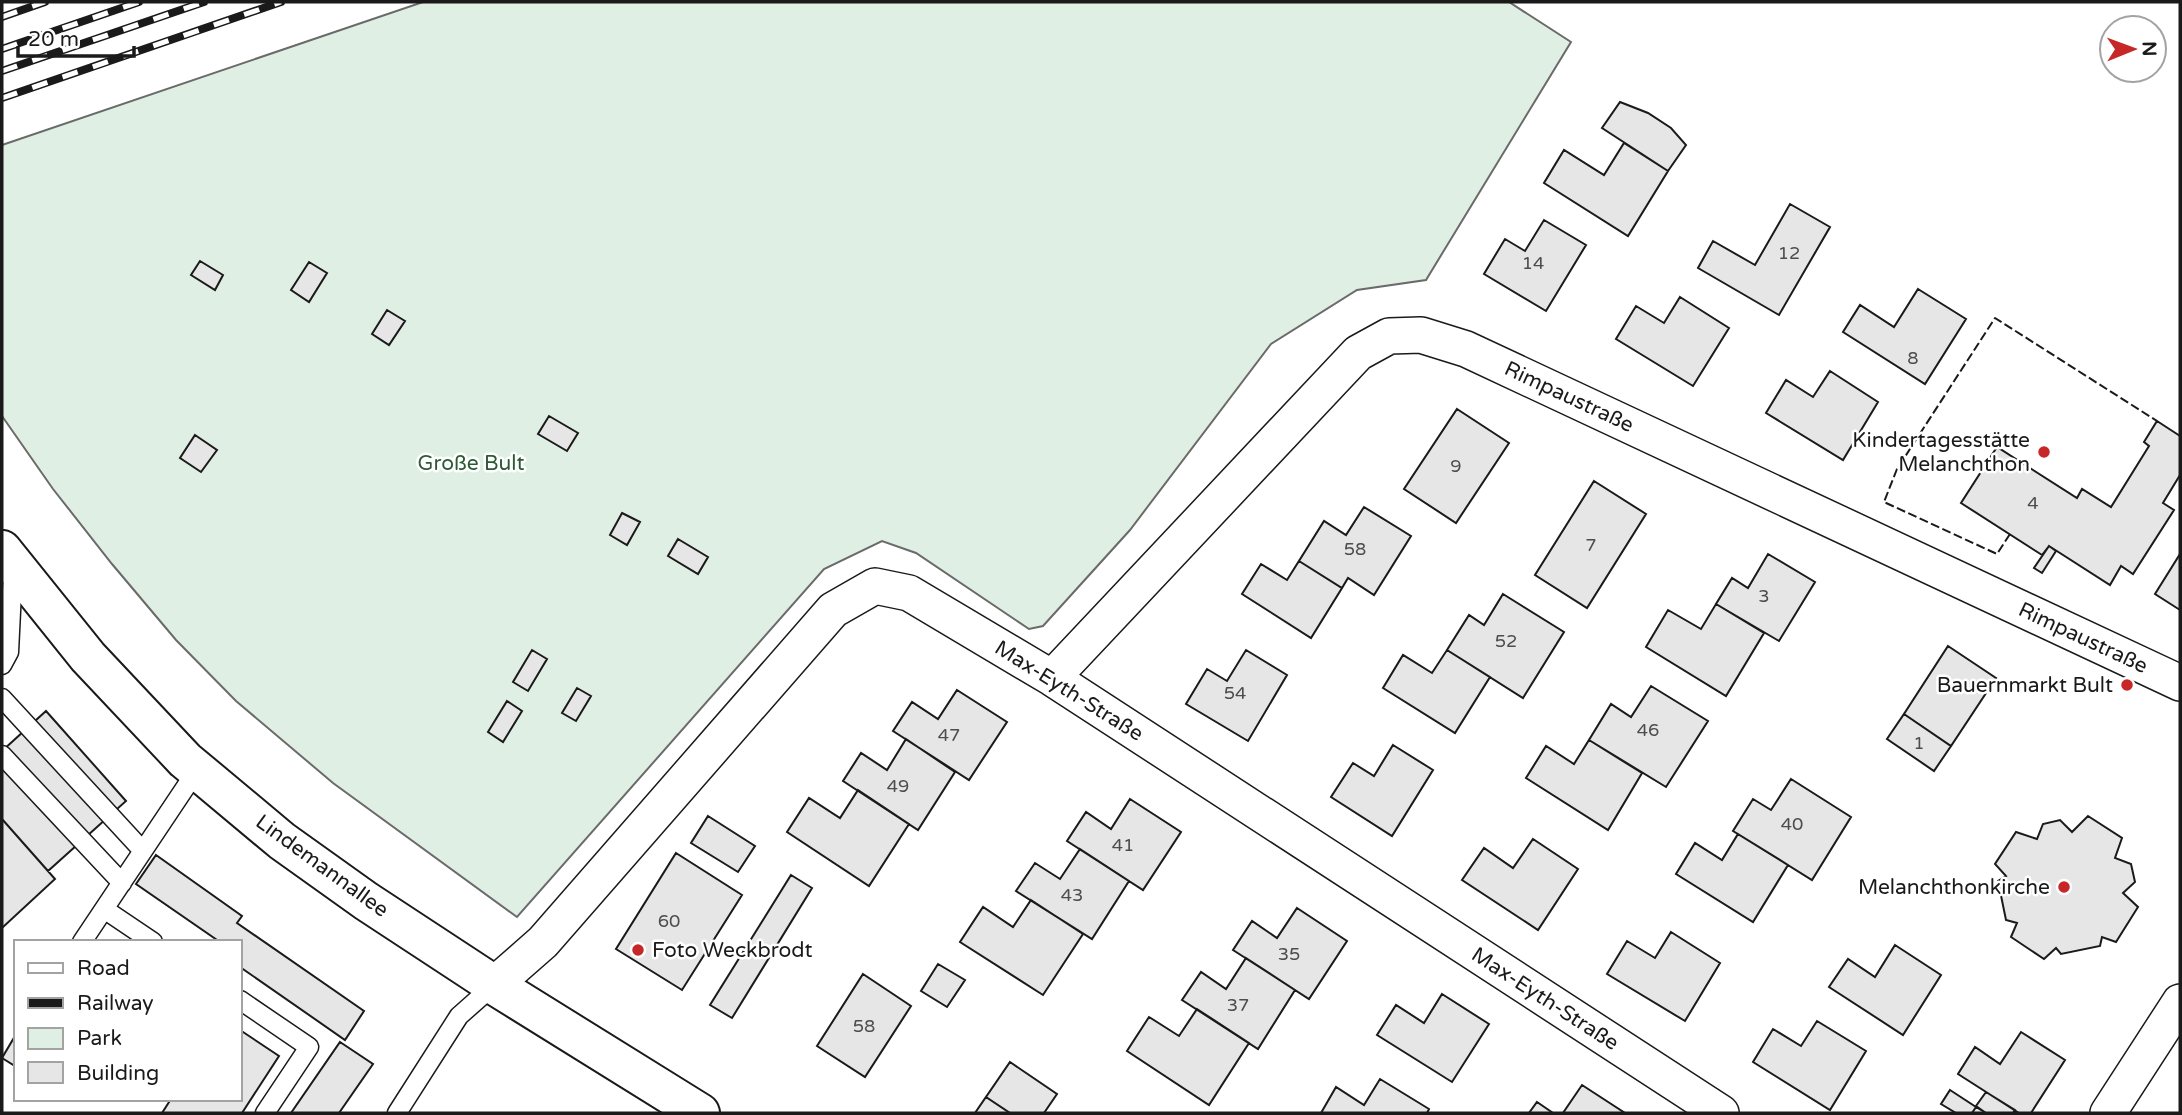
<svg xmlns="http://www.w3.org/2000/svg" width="2182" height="1115" font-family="'Varela Round',sans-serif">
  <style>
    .green { fill: #e0efe3; stroke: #6a6a6a; stroke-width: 2 }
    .building { fill: #e6e6e6; stroke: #1a1a1a; stroke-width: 2 }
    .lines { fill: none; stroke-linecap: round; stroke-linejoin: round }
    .lane-casing { stroke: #1a1a1a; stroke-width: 21 }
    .street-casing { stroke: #1a1a1a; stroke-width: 38 }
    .secondary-casing { stroke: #1a1a1a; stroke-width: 42 }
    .lane { stroke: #fff; stroke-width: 18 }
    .street { stroke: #fff; stroke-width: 35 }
    .secondary { stroke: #fff; stroke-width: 38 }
    .rail-casing { stroke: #1a1a1a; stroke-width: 8 }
    .rail { stroke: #fff; stroke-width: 5; stroke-dasharray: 16; stroke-linecap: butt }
    .fence { stroke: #1a1a1a; stroke-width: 2; stroke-dasharray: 9 3.5; stroke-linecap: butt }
    .poi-dot { fill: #c62828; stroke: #fff; stroke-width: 2.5 }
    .labels { text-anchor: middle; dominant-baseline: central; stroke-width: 5; stroke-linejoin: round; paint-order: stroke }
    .number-label { font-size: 18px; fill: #4d4d4d }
    .street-label { font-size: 21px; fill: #1a1a1a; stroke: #fff }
    .poi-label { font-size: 21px; fill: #1a1a1a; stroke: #fff; text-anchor: end }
    .park-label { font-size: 21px; fill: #2b5a34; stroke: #fff }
  </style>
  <rect width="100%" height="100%" fill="#fff"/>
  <!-- green -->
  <path class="green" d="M423,2H1509L1571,42L1426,280L1357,290L1271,344L1130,530L1043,626L1029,629L916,553L882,541L824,569L517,917L333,783L236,701L176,640L112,564L53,489L2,416V145Z"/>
  <!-- building -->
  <path class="building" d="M1620,102L1648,113L1671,128L1686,145L1668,171L1602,128Z
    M1624,143L1668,171L1628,236L1544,183L1564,150L1604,175Z
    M1790,204L1830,227L1779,315L1698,268L1713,241L1755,265Z
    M1544,220L1586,245L1546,311L1484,274L1505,239L1525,251Z
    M200,261L223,275L215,290L191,275Z
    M309,262L327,273L309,302L291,290Z
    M1918,289L1966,319L1925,384L1843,332L1860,305L1894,327Z
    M1680,297L1729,328L1693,386L1616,339L1636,306L1664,323Z
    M387,310L405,321L389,345L372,334Z
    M1830,371L1878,402L1843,460L1766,413L1786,380L1813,397Z
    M1457,409L1509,443L1456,523L1404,489Z
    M549,416L578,433L567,451L538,434Z
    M2157,421L2180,436V475L2163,503L2174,510L2133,574L2121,566L2110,585L2049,546L2042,555L1961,503L1997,447L2077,498L2082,489L2111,507L2149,446L2144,442Z
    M195,435L217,450L201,472L180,458Z
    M1594,481L1646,514L1587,608L1535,575Z
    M1364,507L1411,536L1374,595L1348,578L1342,588L1299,561L1324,521L1346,535Z
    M622,513L640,522L627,545L610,535Z
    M678,539L708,557L698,574L668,556Z
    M2049,546L2056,551L2042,573L2034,568Z
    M1768,554L1815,582L1779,641L1716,604L1732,578L1748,588Z
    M2180,554V610L2155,594Z
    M1299,561L1342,588L1311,638L1242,594L1261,564L1287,580Z
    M1503,594L1564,632L1523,698L1447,650L1469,615L1484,625Z
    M1716,604L1764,633L1726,696L1646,647L1668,610L1701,629Z
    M1948,646L1996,678L1951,746L1904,714Z
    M532,650L547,659L528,691L513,682Z
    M1246,650L1287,675L1248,741L1186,704L1207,669L1227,681Z
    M1447,650L1490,677L1455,733L1383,688L1403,655L1432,673Z
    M1651,686L1708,721L1666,787L1589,740L1611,704L1631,717Z
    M577,688L591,696L576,721L562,713Z
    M957,690L1007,722L969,780L893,731L912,702L938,719Z
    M507,701L522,711L503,742L488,732Z
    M46,711L126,801L48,871L2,819V751Z
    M1904,714L1951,746L1934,771L1887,739Z
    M906,739L955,772L918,830L843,781L861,753L887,770Z
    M1589,740L1642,773L1608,830L1526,778L1546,746L1574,764Z
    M1393,745L1433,770L1392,836L1331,797L1353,763L1374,776Z
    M1791,779L1851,817L1812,880L1733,831L1753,799L1771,810Z
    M858,790L909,824L869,886L787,832L809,798L840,818Z
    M1130,799L1181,832L1143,890L1067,841L1086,812L1111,829Z
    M708,816L755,846L738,872L691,843Z
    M2088,816L2122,838L2115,858L2131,864L2135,882L2123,893L2138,907L2116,942L2102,937L2100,946L2061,954L2056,948L2044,959L2011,937L2017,923L2006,920L1998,881L2006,876L1995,864L2016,832L2037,839L2043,824L2060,820L2072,832Z
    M2,819L55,879L2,928Z
    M1738,834L1788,865L1753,922L1676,874L1695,843L1722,860Z
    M1533,839L1578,869L1538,930L1462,880L1484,848L1513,868Z
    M1080,849L1129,881L1092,939L1016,891L1035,863L1060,879Z
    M676,853L742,895L682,990L616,949Z
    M156,855L242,916L237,923L364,1011L345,1040L240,967V942H220L136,884Z
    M791,875L812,888L732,1018L710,1005Z
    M1031,900L1083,934L1043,995L960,942L983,907L1013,927Z
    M1297,908L1347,941L1309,999L1233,950L1252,921L1277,938Z
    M1671,932L1720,963L1685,1021L1607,974L1627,941L1655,958Z
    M1895,945L1941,975L1903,1035L1829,987L1848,959L1875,977Z
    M1246,958L1295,990L1258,1049L1182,1000L1201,972L1226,989Z
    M938,964L965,980L947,1007L921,991Z
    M863,974L911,1006L865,1077L817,1046Z
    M1442,994L1489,1024L1452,1082L1377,1035L1396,1005L1424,1023Z
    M1197,1009L1249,1043L1209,1105L1127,1051L1149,1017L1179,1036Z
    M1817,1021L1866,1051L1830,1110L1753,1062L1773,1029L1801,1046Z
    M240,1030L279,1056L242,1113H162L171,1099H240Z
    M2021,1032L2065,1060L2031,1113H2019L1958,1074L1975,1047L2000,1064Z
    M15,1036L16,1064L15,1066L2,1058Z
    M340,1042L373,1064L339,1113H291Z
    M1010,1062L1057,1094L1044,1113H1010L986,1097Z
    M1380,1079L1429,1109L1427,1113H1321L1336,1087L1364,1105Z
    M1582,1085L1625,1113H1563Z
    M1950,1090L1976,1107L1972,1113H1956L1941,1104Z
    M1986,1092L2015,1110L2013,1113H1986L1976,1106Z
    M986,1097L1010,1113H975Z
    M1537,1102L1553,1113H1529Z
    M1976,1107L1986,1113H1972Z"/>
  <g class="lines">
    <!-- lane casing -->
    <g class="lane-casing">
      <path id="lane" d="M2,665L9,652L13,570
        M2,698L143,851
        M2,755L122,883
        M104,909L153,942
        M82,942L197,770
        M240,1000L309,1047L265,1113
        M397,1113L459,1016L494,985"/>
    </g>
    <!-- street casing -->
    <g class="street-casing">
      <path id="street" d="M1052,678L1358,353L1389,336L1421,335L1466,349L2180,683
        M494,985L543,942L833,610L875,586L909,593L1052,678L1721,1113
        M2108,1113L2180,1002"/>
    </g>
    <!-- secondary casing -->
    <g class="secondary-casing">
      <path id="secondary" d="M2,550L88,657L185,760L282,841L366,901L494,985L700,1113"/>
    </g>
    <!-- lane -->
    <use href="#lane" class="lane"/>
    <!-- street -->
    <use href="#street" class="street"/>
    <!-- secondary -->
    <use href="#secondary" class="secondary"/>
    <!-- rail casing -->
    <g class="rail-casing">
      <path id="rail" d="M2,17L45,2
        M2,49L139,2
        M2,71L204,2
        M2,98L281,2"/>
    </g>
    <!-- rail -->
    <use href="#rail" class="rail"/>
    <!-- fence -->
    <path class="fence" d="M2010,534L1997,554L1884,502L1897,469L1995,318L2157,421"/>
  </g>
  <!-- markers -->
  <g class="poi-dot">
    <circle cx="2044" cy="452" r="7"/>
    <circle cx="2127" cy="685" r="7"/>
    <circle cx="2064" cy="887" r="7"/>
    <circle cx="638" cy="950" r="7"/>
  </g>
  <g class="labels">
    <!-- number labels -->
    <g class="number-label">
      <text x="1789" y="253">12</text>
      <text x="1533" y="263">14</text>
      <text x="1913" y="358">8</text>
      <text x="1456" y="466">9</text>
      <text x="2033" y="503">4</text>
      <text x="1591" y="545">7</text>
      <text x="1355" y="549">58</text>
      <text x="1764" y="596">3</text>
      <text x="1506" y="641">52</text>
      <text x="1235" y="693">54</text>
      <text x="1648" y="730">46</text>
      <text x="949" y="735">47</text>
      <text x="1919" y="743">1</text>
      <text x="898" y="786">49</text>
      <text x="1792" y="824">40</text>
      <text x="1123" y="845">41</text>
      <text x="1072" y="895">43</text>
      <text x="669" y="921">60</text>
      <text x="1289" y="954">35</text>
      <text x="1238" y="1005">37</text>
      <text x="864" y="1026">58</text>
    </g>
    <!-- street labels -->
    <g class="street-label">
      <text transform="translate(1569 397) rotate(25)">Rimpaustraße</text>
      <text transform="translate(2083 638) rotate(25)">Rimpaustraße</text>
      <text transform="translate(1069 691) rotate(32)">Max-Eyth-Straße</text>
      <text transform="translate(322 866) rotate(36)">Lindemannallee</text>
      <text transform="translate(1545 999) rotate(33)">Max-Eyth-Straße</text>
    </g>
    <!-- poi labels -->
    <g class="poi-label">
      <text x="2030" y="440">Kindertagesstätte<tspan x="2030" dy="24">Melanchthon</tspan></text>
      <text x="2113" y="685">Bauernmarkt Bult</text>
      <text x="2050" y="887">Melanchthonkirche</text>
      <text x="652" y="950" text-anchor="start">Foto Weckbrodt</text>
    </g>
    <!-- park labels -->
    <g class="park-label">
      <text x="471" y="463">Große Bult</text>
    </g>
  </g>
  <!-- border -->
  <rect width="2182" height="1115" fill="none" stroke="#1a1a1a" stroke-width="7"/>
  <!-- legend -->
  <rect x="14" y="940" width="228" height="161" fill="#ffffff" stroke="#a3a3a3" stroke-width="2"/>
  <rect x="28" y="963" width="35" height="10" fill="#ffffff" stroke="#a3a3a3" stroke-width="2"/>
  <text x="77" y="975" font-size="21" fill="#1a1a1a">Road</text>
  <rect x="28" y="998" width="35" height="10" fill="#1a1a1a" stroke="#a3a3a3" stroke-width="2"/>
  <text x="77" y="1010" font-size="21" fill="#1a1a1a">Railway</text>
  <rect x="28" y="1028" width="35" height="21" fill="#e0efe3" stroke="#a3a3a3" stroke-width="2"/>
  <text x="77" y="1045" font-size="21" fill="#1a1a1a">Park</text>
  <rect x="28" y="1062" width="35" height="21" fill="#e6e6e6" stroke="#a3a3a3" stroke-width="2"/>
  <text x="77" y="1080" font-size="21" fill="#1a1a1a">Building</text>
  <!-- north arrow -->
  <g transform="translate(2133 49) rotate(89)"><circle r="33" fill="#ffffff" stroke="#a3a3a3" stroke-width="2"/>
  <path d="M0-5L12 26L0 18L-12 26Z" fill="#c62828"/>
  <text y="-10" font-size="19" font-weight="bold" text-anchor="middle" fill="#1a1a1a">N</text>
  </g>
  <!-- scale -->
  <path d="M18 46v10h116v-10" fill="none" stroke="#1a1a1a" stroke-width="3.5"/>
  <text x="28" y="46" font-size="21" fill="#1a1a1a" stroke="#ffffff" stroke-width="5" paint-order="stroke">20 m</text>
</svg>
